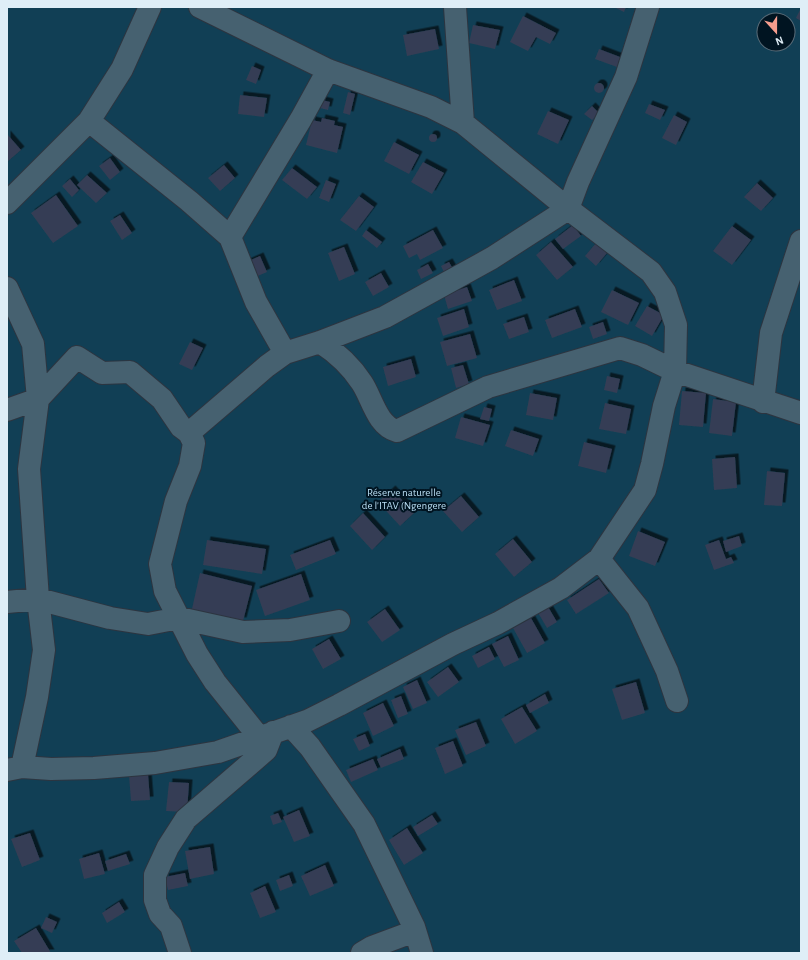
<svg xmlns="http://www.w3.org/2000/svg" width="808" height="960" font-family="'Alegreya Sans',sans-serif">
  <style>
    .green { fill: #113f55; fill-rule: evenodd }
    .building { fill: #343e54; filter: url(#shadow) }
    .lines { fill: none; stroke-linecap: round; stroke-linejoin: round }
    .minor-casing { stroke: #2d3540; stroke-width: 24 }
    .minor { stroke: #466170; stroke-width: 22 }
    .labels { text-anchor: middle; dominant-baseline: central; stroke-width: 4; stroke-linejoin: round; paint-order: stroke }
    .park-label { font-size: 11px; fill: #badff4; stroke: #001421 }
  </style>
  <defs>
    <filter id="shadow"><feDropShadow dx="3.5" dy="-3.5" stdDeviation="0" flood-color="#0009"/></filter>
  </defs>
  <rect width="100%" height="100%" fill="#041e2a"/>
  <!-- green -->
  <path class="green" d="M7,7H801V953H7ZM764,20H788V44H764Z"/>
  <!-- building -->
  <path class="building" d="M614,7H626L624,12Z
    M801,8V21L796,18Z
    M523,16L556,33L550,44L536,37L528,51L510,42Z
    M473,25L500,30L495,49L469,43Z
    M435,29L439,49L407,56L403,35Z
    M599,49L620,57L617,67L595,59Z
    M252,66L261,70L256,84L246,80Z
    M594 88a5 5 0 1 1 10 0a5 5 0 1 1-10 0Z
    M348,92L355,94L350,115L343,113Z
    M240,95L267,98L264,117L238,114Z
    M322,100L330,102L328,110L320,108Z
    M649,104L665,110L660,120L645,113Z
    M592,106L599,113L592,120L584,114Z
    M548,111L569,120L558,144L537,134Z
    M674,115L687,122L676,145L662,138Z
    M322,118L335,121L334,125L343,127L337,153L306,145L312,120L321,122Z
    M429 138a4 4 0 1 1 8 0a4 4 0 1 1-8 0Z
    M7,134L21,150L7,162Z
    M394,142L419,155L409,174L384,161Z
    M110,158L120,172L110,180L99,166Z
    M423,162L444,173L432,194L411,182Z
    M224,165L235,178L220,191L208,178Z
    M292,168L317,187L307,199L282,180Z
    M87,175L107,193L96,203L77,185Z
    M70,179L79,190L72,197L62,186Z
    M326,180L336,184L329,202L319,198Z
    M757,183L773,198L761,211L744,197Z
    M56,195L78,226L53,243L31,213Z
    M359,196L374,207L356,231L340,220Z
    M120,215L132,233L122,240L110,221Z
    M573,225L581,236L563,249L555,239Z
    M732,226L751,240L732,265L713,251Z
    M366,230L382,242L377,248L362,236Z
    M433,230L443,248L420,260L417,254L409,258L403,246Z
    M551,242L573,267L557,280L536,255Z
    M596,243L607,253L596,266L585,256Z
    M344,247L355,274L339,281L328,253Z
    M260,256L267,272L251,279L244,263Z
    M449,262L453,269L445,274L441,266Z
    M428,264L433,273L421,279L417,270Z
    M381,273L389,287L373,296L365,282Z
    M514,280L522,301L497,310L489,290Z
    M467,287L472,301L448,309L444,295Z
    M612,290L639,303L628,325L601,312Z
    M647,306L664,315L652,336L635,326Z
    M464,309L469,327L443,336L437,318Z
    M575,309L582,327L552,338L545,320Z
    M524,317L529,332L509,339L503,324Z
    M603,322L607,334L593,339L589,327Z
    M470,334L477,358L447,366L440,342Z
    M190,342L203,348L192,370L179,364Z
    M411,359L416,377L388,386L383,367Z
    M463,365L469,384L456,388L451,368Z
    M607,376L620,379L617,393L604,390Z
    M682,391L706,393L703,427L679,425Z
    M530,393L557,398L553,420L526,415Z
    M713,399L736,402L732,436L709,433Z
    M605,403L631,409L626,434L599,429Z
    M484,407L492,409L489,421L480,419Z
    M461,417L490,425L483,446L455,438Z
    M511,430L539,439L533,456L505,446Z
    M584,442L612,449L606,473L578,466Z
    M735,457L737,488L714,490L712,459Z
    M767,471L785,473L782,506L764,505Z
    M392,489L414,513L400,526L378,502Z
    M461,496L479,517L462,532L443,511Z
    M363,513L385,537L372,550L350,526Z
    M638,531L665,542L655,566L629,556Z
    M739,536L742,546L726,552L723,541Z
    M513,539L532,562L514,577L495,554Z
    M207,540L266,549L262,574L203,565Z
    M330,540L336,554L296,570L290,555Z
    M719,540L726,559L731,557L734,563L714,570L705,545Z
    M200,573L252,586L243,621L192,609Z
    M301,574L310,600L265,616L256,590Z
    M599,579L609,593L576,614L567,600Z
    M547,605L557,622L547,628L537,611Z
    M385,609L400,630L382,642L367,622Z
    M531,618L545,643L527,653L513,628Z
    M508,636L519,660L504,667L492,644Z
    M329,639L341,659L323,669L312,649Z
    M489,647L495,659L478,668L472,656Z
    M448,667L459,682L438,697L427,682Z
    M417,680L427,703L413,709L403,687Z
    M636,682L645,713L622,720L612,689Z
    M545,694L549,703L530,713L526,705Z
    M401,696L408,714L398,718L391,700Z
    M383,703L394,726L373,736L363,713Z
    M522,707L537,731L515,744L501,719Z
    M476,722L486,746L466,755L455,730Z
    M365,734L370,746L359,751L353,739Z
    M453,741L463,766L445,774L435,748Z
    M400,749L404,759L381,768L377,759Z
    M373,759L378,770L351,782L346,770Z
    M148,774L150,800L131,801L129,775Z
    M169,782L189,783L187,812L166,811Z
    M299,810L310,836L294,842L283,817Z
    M278,813L282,822L273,825L270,816Z
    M432,815L438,824L418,836L413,827Z
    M407,828L423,853L404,865L389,840Z
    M30,833L40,860L22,867L11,839Z
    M210,847L214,874L190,879L185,851Z
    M99,853L105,874L84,879L79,859Z
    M126,854L130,864L108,871L105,861Z
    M325,865L334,886L310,896L301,876Z
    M185,873L188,886L168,890L165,877Z
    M289,875L293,886L280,891L276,880Z
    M265,886L276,912L260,918L250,893Z
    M119,902L125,912L107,923L102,913Z
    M46,917L57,922L52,933L41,928Z
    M36,928L51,953H22L14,941Z"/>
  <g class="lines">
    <!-- minor casing -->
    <g class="minor-casing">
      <path id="minor" d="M455,7L463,123
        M89,121L189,201L230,237L256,302L285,353
        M7,203L89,121L122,69L150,7
        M230,237L301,119L328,70
        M7,288L33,344L38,399L29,469L38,599L44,650L37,697L22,767
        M320,342C337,353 351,366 362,383C372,398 377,426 397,431L488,387L620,348L642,355L675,371L801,413
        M763,402L771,333L801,241
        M7,410L38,399L77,357L102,373L130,372L162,399L181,427L189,433L194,443L190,466L176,501L160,564L165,591L197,654L215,682L259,737
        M189,433L267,366L285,353L320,342L385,317L492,258L568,209L578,182L626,77L648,7
        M599,559L638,608L667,671L677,701
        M7,602L38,599L110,618L148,624L179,618L243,632L290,630L339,621
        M291,726L310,747L364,824L414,927L422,953
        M7,770L22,767L51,769L94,768L155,763L218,752L307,721L339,705L453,644L498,623L561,588L599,559L645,490L652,464L664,406L675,371L676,325L665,292L651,272L571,211L463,123L431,107L328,70L200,7
        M180,953L171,926L160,914L155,900V875L168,847L186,819L266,750L273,732
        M362,953L372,947L415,931"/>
    </g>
    <!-- minor -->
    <use href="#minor" class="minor"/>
  </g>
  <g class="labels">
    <!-- park labels -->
    <g class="park-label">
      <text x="404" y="492">Réserve naturelle<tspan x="404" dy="13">de l'ITAV (Ngengere</tspan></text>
    </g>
  </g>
  <!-- border -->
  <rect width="808" height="960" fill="none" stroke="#dfeef7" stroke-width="16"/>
  <!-- north arrow -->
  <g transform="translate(776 32) rotate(159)"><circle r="19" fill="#001421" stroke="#596b77"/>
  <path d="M0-3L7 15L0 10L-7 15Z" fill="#f59d8e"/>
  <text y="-6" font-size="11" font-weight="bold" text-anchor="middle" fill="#dfeef7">N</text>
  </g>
</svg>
